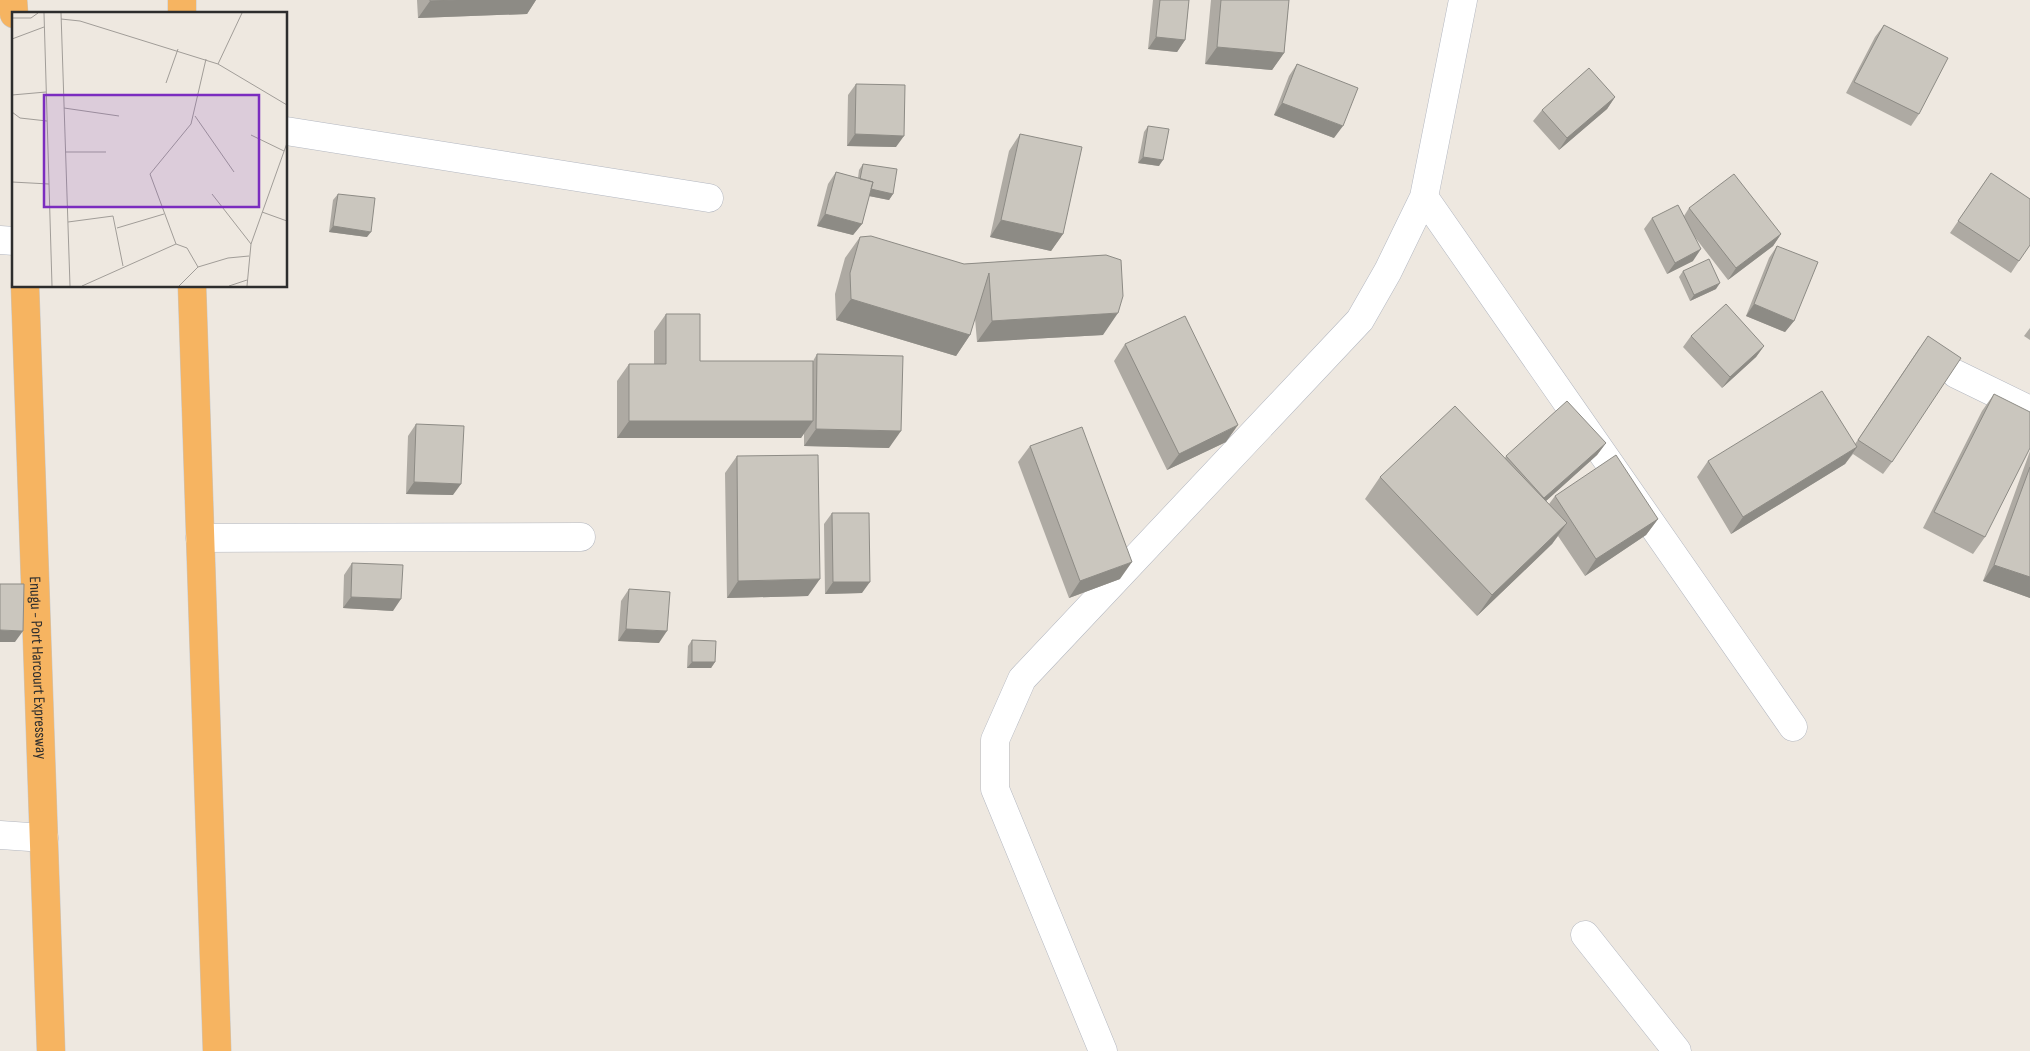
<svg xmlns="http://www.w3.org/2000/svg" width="2030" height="1051" font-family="'Sofia Sans Condensed',sans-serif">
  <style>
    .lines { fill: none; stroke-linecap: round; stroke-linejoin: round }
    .minor-casing { stroke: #b3b7c0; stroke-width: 29 }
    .trunk-casing { stroke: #c8c8c8; stroke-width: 29 }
    .minor { stroke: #fff; stroke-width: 28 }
    .trunk { stroke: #f6b461; stroke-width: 28 }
    .wall { fill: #aeaaa3 }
    .shaded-wall { fill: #8d8b85 }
    .building { fill: #cac6be; stroke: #8d8b85 }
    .labels { text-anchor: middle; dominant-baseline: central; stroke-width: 4; stroke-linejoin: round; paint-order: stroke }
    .street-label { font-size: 16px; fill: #2d2d2d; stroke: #fff }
    .inset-road { fill: none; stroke: #a19d98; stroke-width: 1 }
    .view { fill: #7b2cbf; fill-opacity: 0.15; stroke: #7b2cbf; stroke-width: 2.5 }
    .inset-edge { fill: none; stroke: #2d2d2d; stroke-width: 2.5 }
  </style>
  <rect width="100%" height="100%" fill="#eee8e0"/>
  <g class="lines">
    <!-- minor casing -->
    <g class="minor-casing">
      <path id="minor" d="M286,131L709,198
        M1424,197L1793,727
        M0,240L14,241
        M1956,374L2030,410
        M200,538L581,537
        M0,835L44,838
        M1585,935L1677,1051
        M1103,1051L995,789V740L1022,679L1360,320L1388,271L1424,197L1463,0"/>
    </g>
    <!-- trunk casing -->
    <g class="trunk-casing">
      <g id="trunk">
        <path d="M13,0L14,14"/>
        <path d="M182,0V14"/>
        <path id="s1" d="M25,286L51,1051"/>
        <path d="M192,286L217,1051"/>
      </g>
    </g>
    <!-- minor -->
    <use href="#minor" class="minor"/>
    <!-- trunk -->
    <use href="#trunk" class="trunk"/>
  </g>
  <!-- wall -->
  <path class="wall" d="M417,0H536L527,14L418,18Z
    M1153,0H1189L1185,40L1177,52L1148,49Z
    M1211,0H1289L1284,53L1272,70L1205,64Z
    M1884,25L1919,114L1911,126L1846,93L1875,37Z
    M1297,64L1334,138L1274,115L1289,76Z
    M856,84L896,147L847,146L848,95Z
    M1615,97L1607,109L1559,150L1533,121L1542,110Z
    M1148,126L1159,166L1138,163L1144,132Z
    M1020,134L1063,234L1051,251L990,237L1009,151Z
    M863,164L893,194L889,200L869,196L862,224L853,235L817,226L828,184L836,172L858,178L859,170Z
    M1991,173L2019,261L2011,273L1950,233Z
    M338,194L367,237L329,232L333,200Z
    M1689,208L1781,234L1773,246L1728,280L1694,236L1693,261L1667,274L1644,229L1652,218L1684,216Z
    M860,237L964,264L1106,255L1103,335L977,342L975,318L970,335L956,356L836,320L835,294L845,258Z
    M1777,246L1794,321L1785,332L1746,316L1769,258Z
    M1683,271L1716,289L1690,301L1679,277Z
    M666,314L700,361H813L817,354L889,448L804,446V433L801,438H617V381L629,364H654V331Z
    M2030,328V340L2024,336Z
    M1691,336L1764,346L1756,357L1722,388L1683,347Z
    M1125,344L1226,442L1167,470L1114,361Z
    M1920,347L1892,462L1883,474L1853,454L1845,464L1731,534L1697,477L1708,461L1855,444Z
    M1994,394L1985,537L1973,554L1923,528L1982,411Z
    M416,424L453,495L406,494L408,436Z
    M1606,443L1597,455L1546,501L1549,504L1555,496L1658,519L1646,535L1585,576L1558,536L1552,544L1477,616L1365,499L1380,477L1505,458L1506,456Z
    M1030,446L1120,579L1069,598L1018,462Z
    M2030,451V598L1983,581Z
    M737,456L808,596L727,598L725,473Z
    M832,513L862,593L825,594L824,524Z
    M352,563L393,611L343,608L344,575Z
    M629,589L659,643L618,641L621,601Z
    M692,640L715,662L711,668H687L688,646Z"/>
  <!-- shaded-wall -->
  <path class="shaded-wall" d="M457,0H536L527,14L418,18L430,1Z
    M1156,37L1185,40L1177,52L1148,49Z
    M1217,47L1284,53L1272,70L1205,64Z
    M1615,97L1607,109L1559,150L1567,138Z
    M1282,103L1343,126L1334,138L1274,115Z
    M855,134L904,136L896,147L847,146Z
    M1143,157L1163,160L1159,166L1138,163Z
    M859,185L893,194L889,200L864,195Z
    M825,214L862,224L853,235L817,226Z
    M1001,220L1063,234L1051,251L990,237Z
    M333,226L371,232L367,237L329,232Z
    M1781,234L1773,246L1728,280L1736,268Z
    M1701,249L1693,261L1667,274L1675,263Z
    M1720,283L1716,289L1690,301L1694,295Z
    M851,299L970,335L956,356L836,320Z
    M1754,304L1794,321L1785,332L1746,316Z
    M1118,313L1103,335L977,342L992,321Z
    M1764,346L1756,357L1722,388L1730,377Z
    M629,421H813L801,438H617Z
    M1238,425L1226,442L1167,470L1179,454Z
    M816,429L901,431L889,448L804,446Z
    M1606,443L1597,455L1536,510L1544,498Z
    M1857,447L1845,464L1731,534L1743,517Z
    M414,482L461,484L453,495L406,494Z
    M1658,519L1646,535L1585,576L1596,559Z
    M1567,523L1552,544L1477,616L1492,595Z
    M1132,562L1120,579L1069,598L1080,581Z
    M1994,565L2030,577V598L1983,581Z
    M820,579L808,596L727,598L738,581Z
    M833,582H870L862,593L825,594Z
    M351,597L401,599L393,611L343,608Z
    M626,629L667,631L659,643L618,641Z
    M0,630L23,631L15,642H0Z
    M692,662H715L711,668H687Z"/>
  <!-- building -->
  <path class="building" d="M430,0H457L430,1Z
    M1160,0H1189L1185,40L1156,37Z
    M1221,0H1289L1284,53L1217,47Z
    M1884,25L1948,58L1919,114L1854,82Z
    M1297,64L1358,88L1343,126L1282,103Z
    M1589,68L1615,97L1567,138L1542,110Z
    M856,84L905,85L904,136L855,134Z
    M1148,126L1169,129L1163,160L1143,157Z
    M1020,134L1082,147L1063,234L1001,220Z
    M863,164L897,169L893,194L871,189L873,182L860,179Z
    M836,172L873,182L862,224L825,214Z
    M1991,173L2030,199V245L2019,261L1958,221Z
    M1734,174L1781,234L1736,268L1689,208Z
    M338,194L375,198L371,232L333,226Z
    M1678,205L1701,249L1675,263L1652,218Z
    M871,236L964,264L1106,255L1121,260L1123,296L1118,313L992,321L989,273L970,335L851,299L850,273L860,237Z
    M1777,246L1818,262L1794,321L1754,304Z
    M1709,259L1720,283L1694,295L1683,271Z
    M1726,304L1764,346L1730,377L1691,336Z
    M666,314H700V361H813V421H629V364H666Z
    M1185,316L1238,425L1179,454L1125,344Z
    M1928,336L1961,358L1892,462L1858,440Z
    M817,354L903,356L901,431L816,429Z
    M1822,391L1857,447L1743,517L1708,461Z
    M1994,394L2030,412V448L1985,537L1934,512Z
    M1567,401L1606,443L1544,498L1506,456Z
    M1455,406L1567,523L1492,595L1380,477Z
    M416,424L464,426L461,484L414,482Z
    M1082,427L1132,562L1080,581L1030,446Z
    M818,455L820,579L738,581L737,456Z
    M1616,455L1658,519L1596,559L1555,496Z
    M2030,467V577L1994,565Z
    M832,513H869L870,582H833Z
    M352,563L403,565L401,599L351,597Z
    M0,584H24L23,631L0,630Z
    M629,589L670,592L667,631L626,629Z
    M692,640L716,641L715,662H692Z"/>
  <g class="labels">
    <!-- street labels -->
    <g class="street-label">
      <text stroke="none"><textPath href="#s1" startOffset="382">Enugu - Port Harcourt Expressway</textPath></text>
    </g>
  </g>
  <!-- overview -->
  <g transform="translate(12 12)">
    <rect width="275" height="275" fill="#eee8e0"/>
    <path class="inset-road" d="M32,1L40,274M49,1L58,274M0,6H19L26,1M49,7L68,9L206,52L275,93M0,27L32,15M206,52L230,1M154,71L166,37M0,83L34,80M52,96L107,104M0,100L8,106L35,109M183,104L222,160M239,123L272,139M53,140H94M0,170L37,172M200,182L239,232M250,200L275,209M56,210L101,204L111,254M105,216L152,202M164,232L138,162L179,112L194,47M70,274L164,232L175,236L186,255M167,274L186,255L216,246L237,244M217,274L235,268M235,274L239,232L275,131"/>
    <path class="view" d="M32,83H247V195H32Z"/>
    <rect width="275" height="275" class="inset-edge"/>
  </g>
</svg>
